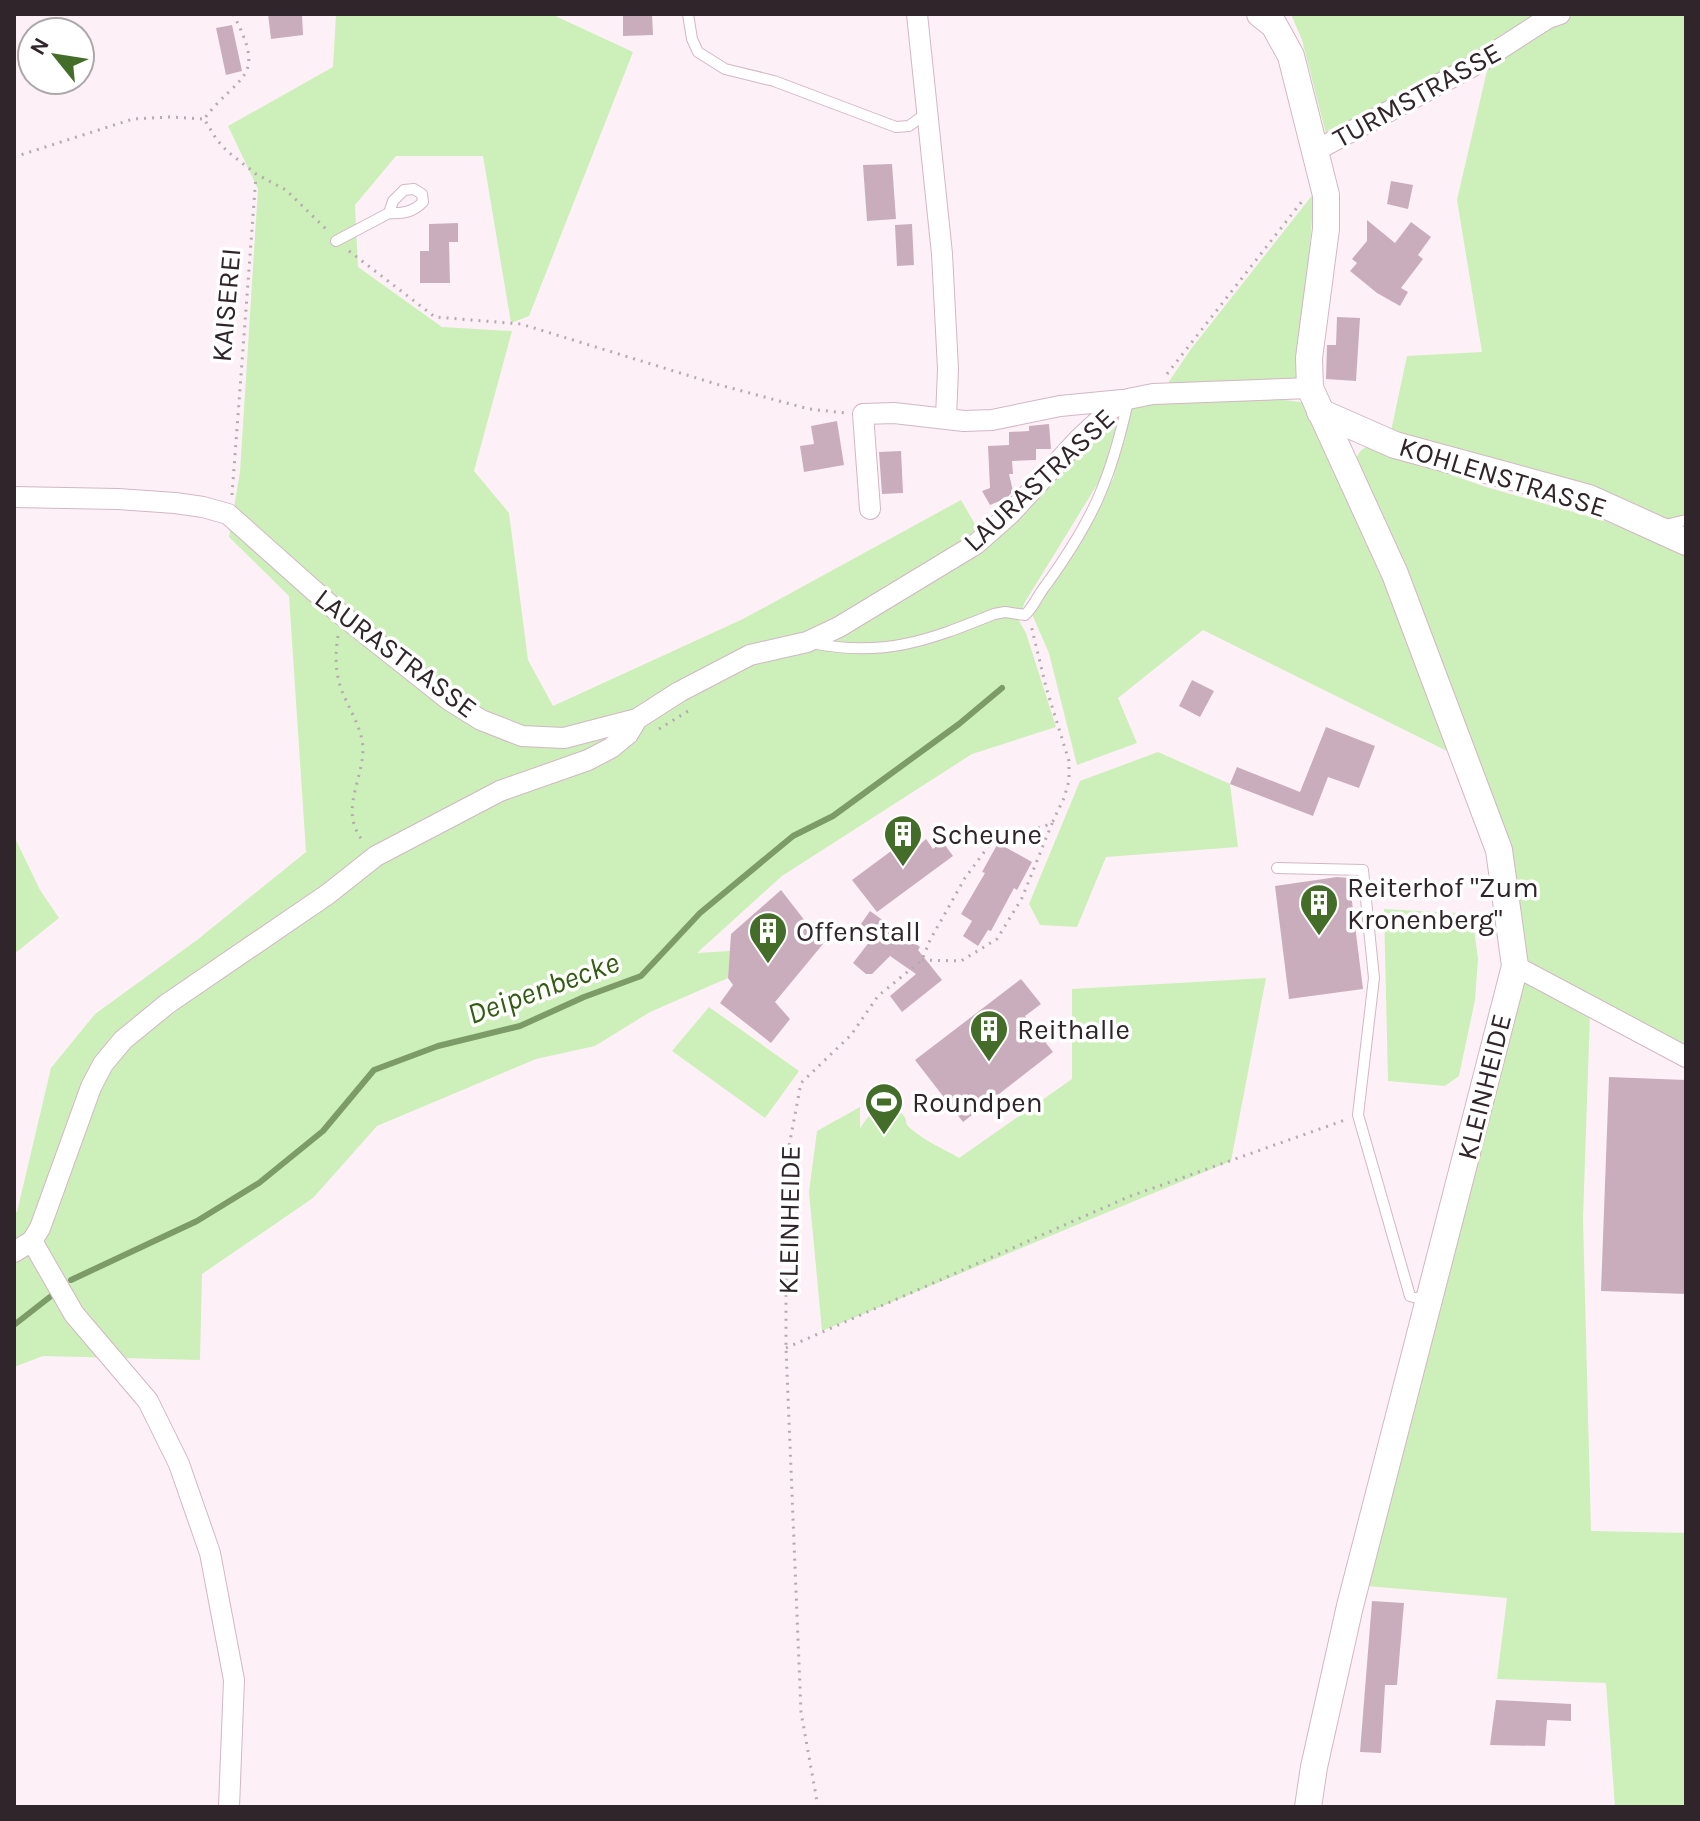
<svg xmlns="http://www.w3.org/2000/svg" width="1700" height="1821" font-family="Karla,sans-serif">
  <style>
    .green { fill: #cdefb9 }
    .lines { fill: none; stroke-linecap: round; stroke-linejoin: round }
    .stream { stroke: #7d9b68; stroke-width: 6 }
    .building { fill: #caadbc }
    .service-casing { stroke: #d3b6c5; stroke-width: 12 }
    .minor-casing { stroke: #d3b6c5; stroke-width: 22 }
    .tertiary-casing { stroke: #d3b6c5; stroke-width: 28 }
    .path { stroke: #b5aaaf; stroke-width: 3; stroke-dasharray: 2 6; stroke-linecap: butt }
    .service { stroke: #fff; stroke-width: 10 }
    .minor { stroke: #fff; stroke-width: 20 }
    .tertiary { stroke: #fff; stroke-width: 26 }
    .labels { text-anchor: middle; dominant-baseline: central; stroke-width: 7; stroke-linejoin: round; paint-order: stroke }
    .street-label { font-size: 28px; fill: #30252a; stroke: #fff }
    .poi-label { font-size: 28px; fill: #30252a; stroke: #fff; text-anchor: start }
    .water-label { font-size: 30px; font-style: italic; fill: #325c0f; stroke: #fff }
  </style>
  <rect width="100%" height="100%" fill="#fdf1f7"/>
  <!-- green -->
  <path class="green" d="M336,14H551L633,52L529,316L511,323L483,156H396L355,205L358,267L442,327L512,331L474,471L509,513L528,660L553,706L743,619L961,500L986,543L1120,411L1103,475L1025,602L1018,619L1026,633L1056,727L972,754L782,876L697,953L730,951L728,978L650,1012L595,1046L536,1059L377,1126L313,1198L202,1274L200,1360L43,1356L14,1367V1211L17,1212L51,1068L95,1014L197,940L306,852L289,596L229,537L240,472L258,189L228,126L333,67Z
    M1291,14H1548L1337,134H1326L1302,40Z
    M1570,14H1686V500L1684,516L1662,520L1391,431L1407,356L1482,352L1457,200L1489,62L1554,20Z
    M1314,193L1307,286L1296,379L1166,386L1191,349Z
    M1262,397L1307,403L1387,582L1449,752L1203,630L1118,698L1137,743L1077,765L1049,653L1031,612L1075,547L1113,479L1132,407L1207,399Z
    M1369,446L1486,487L1605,521L1686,554V1053L1520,963L1431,631L1355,466C1356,455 1359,450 1369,446Z
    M1158,752L1230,784L1238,847L1106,857L1077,927L1040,925L1029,904L1080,781Z
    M14,836L40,890L59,918L14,954Z
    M1384,909L1472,914L1478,959L1475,1000L1459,1076L1445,1086L1388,1081Z
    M1266,978L1231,1161L822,1331L809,1192L817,1131L860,1107V1129C868,1113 889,1095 904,1116C909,1124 903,1121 910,1128C923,1140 944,1149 959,1158L1072,1079V989Z
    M1520,978L1590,1014L1583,1218L1591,1531L1686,1533V1807H1615L1606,1683L1497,1679L1507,1598L1367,1586Z
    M709,1007L799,1071L765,1118L672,1051Z"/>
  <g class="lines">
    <!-- stream -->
    <path class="stream" d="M71,1280L197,1221L259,1183L323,1131L374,1070L438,1046L520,1026L584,997L641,976L700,913L793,836L833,816L959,724L1002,688
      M14,1325L55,1293"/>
  </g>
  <!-- building -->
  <path class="building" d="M268,14H302L303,35L271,39Z
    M623,14H652L653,35L623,36Z
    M232,25L242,71L226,75L216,28Z
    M892,164L896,219L867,221L863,165Z
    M1391,181L1413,185L1408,209L1387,204Z
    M1367,220L1395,243L1411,222L1431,237L1418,255L1423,259L1401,288L1408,292L1400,306L1377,293L1350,271L1357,263L1352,259L1367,241Z
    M458,223V242H449L450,283H420V251H429V224Z
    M912,224L914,265L897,266L895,225Z
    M1337,317L1360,318L1356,381L1326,379L1327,345H1336Z
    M837,421L844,465L804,472L800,446L814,444L811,426Z
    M1049,424L1051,449H1036V460L1012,461L1013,474H1009L1013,491L1007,498L990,505L982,491L990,488L988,446L1009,445V432L1029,431V426Z
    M901,451L903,493L882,494L879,452Z
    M1192,680L1214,691L1200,717L1179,706Z
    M1326,727L1375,746L1359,788L1328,777L1313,816L1230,784L1237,767L1300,792Z
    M910,837L917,847L926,839L933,849L942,841L953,856L877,912L852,880Z
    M998,843L1032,862L1017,890L1014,888L991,931L988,930L978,946L963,936L972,921L961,914L985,873L982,872Z
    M1337,877L1349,878L1363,989L1289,999L1275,886Z
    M781,890L823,944L775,1002L790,1019L771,1043L720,1003L733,985L728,978L731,934Z
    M870,911L920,947L918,950L942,980L902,1012L890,996L916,974L890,956L872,974H866L853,963L870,941L856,931Z
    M1021,979L1041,1004L1025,1016L1053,1052L963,1122L915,1060Z
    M1609,1077L1686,1080V1294L1601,1291Z
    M1372,1601L1404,1603L1397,1685H1385L1381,1753L1360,1752Z
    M1496,1700L1571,1704V1721L1547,1720L1545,1746L1490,1745Z"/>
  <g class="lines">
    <!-- service casing -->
    <g class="service-casing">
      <path id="service" d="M688,14L692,39L698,52L725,69L774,81L896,127L909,126L928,112
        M336,241L389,213L393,201L404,190L414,189L422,194L423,202C413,212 403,214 389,213
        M1665,525L1686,520
        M812,643C883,658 930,640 994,614L1005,612L1025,615C1034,606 1038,595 1046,585C1093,520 1111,479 1128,401
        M1277,868L1363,870L1374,978L1358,1115L1410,1296L1428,1301"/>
    </g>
    <!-- minor casing -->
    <g class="minor-casing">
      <path id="minor" d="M917,14L942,254L948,369L946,418
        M1315,151L1475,65L1548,18L1560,14
        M14,497L118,499L175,503L203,507L228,514L338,612L449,700L481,720L522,736L564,738L637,719L679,692L750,655L807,642L839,627L976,544L1010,514L1079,439L1110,410L1128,399L1153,394L1310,388
        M870,509L863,414L894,413L964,421L992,420L1060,406L1122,400
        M1515,966L1686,1057
        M32,1241L74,1314L148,1401L179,1464L210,1553L234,1680L229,1807
        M14,1252L32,1241L40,1228L91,1087L103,1064L123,1040L167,1004L328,894L376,856L500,791L588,760L611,748L628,734L637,719"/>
    </g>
    <!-- tertiary casing -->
    <g class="tertiary-casing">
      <path id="tertiary" d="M1260,14L1274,25L1291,56L1326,195V229L1309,358L1310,388L1395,574L1499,850L1515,966L1350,1606L1314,1767L1308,1807
        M1320,412L1395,445L1589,498L1686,542"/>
    </g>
    <!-- path -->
    <path class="path" d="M233,14C268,80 239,73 204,119L217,140L227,151L256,174L286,190L326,229
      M14,157L133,119L170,117L204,119
      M349,251L435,317L521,324L716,384L809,409L846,413
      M1167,374L1303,200
      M232,495L256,176
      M338,636C335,654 335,673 342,691C349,709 362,728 363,748C363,782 338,812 364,842
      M659,729L693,708
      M922,960L961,961L997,939L1022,898L1053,821
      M786,1348L1128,1197L1345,1120
      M818,1807L801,1712L786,1348V1162L801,1083L851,1035L878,996L922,960L930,940L965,878L993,840L1003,834L1044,827L1053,821L1064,798L1069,781V761L1046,687L1031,625"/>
    <!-- service -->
    <use href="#service" class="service"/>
    <!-- minor -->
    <use href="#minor" class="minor"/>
    <!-- tertiary -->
    <use href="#tertiary" class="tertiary"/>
  </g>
  <!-- icons -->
  <defs>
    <g id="building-pin" transform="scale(2)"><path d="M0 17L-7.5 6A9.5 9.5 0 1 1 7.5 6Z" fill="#446d29" stroke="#fff"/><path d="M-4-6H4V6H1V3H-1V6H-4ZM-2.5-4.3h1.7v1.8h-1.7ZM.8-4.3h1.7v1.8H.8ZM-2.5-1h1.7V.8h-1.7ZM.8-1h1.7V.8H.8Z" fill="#fff"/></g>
    <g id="stadium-pin" transform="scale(2)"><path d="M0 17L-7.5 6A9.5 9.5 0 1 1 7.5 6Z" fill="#446d29" stroke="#fff"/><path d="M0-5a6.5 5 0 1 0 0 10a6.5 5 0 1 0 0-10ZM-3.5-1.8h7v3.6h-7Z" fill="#fff"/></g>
  </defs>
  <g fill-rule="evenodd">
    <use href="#building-pin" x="903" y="834"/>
    <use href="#building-pin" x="1319" y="903"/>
    <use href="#building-pin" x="768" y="931"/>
    <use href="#building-pin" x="989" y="1029"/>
    <use href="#stadium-pin" x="884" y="1102"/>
  </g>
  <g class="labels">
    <!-- street labels -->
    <g class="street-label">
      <text transform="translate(1417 95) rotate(-29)">TURMSTRASSE</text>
      <text transform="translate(226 305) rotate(-85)">KAISEREI</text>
      <text transform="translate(1503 477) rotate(17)">KOHLENSTRASSE</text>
      <text transform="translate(1039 480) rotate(-43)">LAURASTRASSE</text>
      <text transform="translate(396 653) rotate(37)">LAURASTRASSE</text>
      <text transform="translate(1484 1087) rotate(-76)">KLEINHEIDE</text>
      <text transform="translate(789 1220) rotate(-89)">KLEINHEIDE</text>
    </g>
    <!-- poi labels -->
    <g class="poi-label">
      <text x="931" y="834">Scheune</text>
      <text x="1347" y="887">Reiterhof "Zum<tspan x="1347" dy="32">Kronenberg"</tspan></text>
      <text x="796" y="931">Offenstall</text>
      <text x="1017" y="1029">Reithalle</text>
      <text x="912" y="1102">Roundpen</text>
    </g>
    <!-- water labels -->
    <g class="water-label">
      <text transform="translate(543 988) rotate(-20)">Deipenbecke</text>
    </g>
  </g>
  <!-- border -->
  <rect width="1700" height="1821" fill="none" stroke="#30252a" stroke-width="32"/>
  <!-- north arrow -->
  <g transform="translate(56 56) rotate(300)"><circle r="38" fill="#ffffff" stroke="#aca8aa" stroke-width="2"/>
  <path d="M0-6L14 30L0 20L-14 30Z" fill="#446d29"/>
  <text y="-12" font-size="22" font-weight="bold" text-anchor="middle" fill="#30252a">N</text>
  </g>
</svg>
